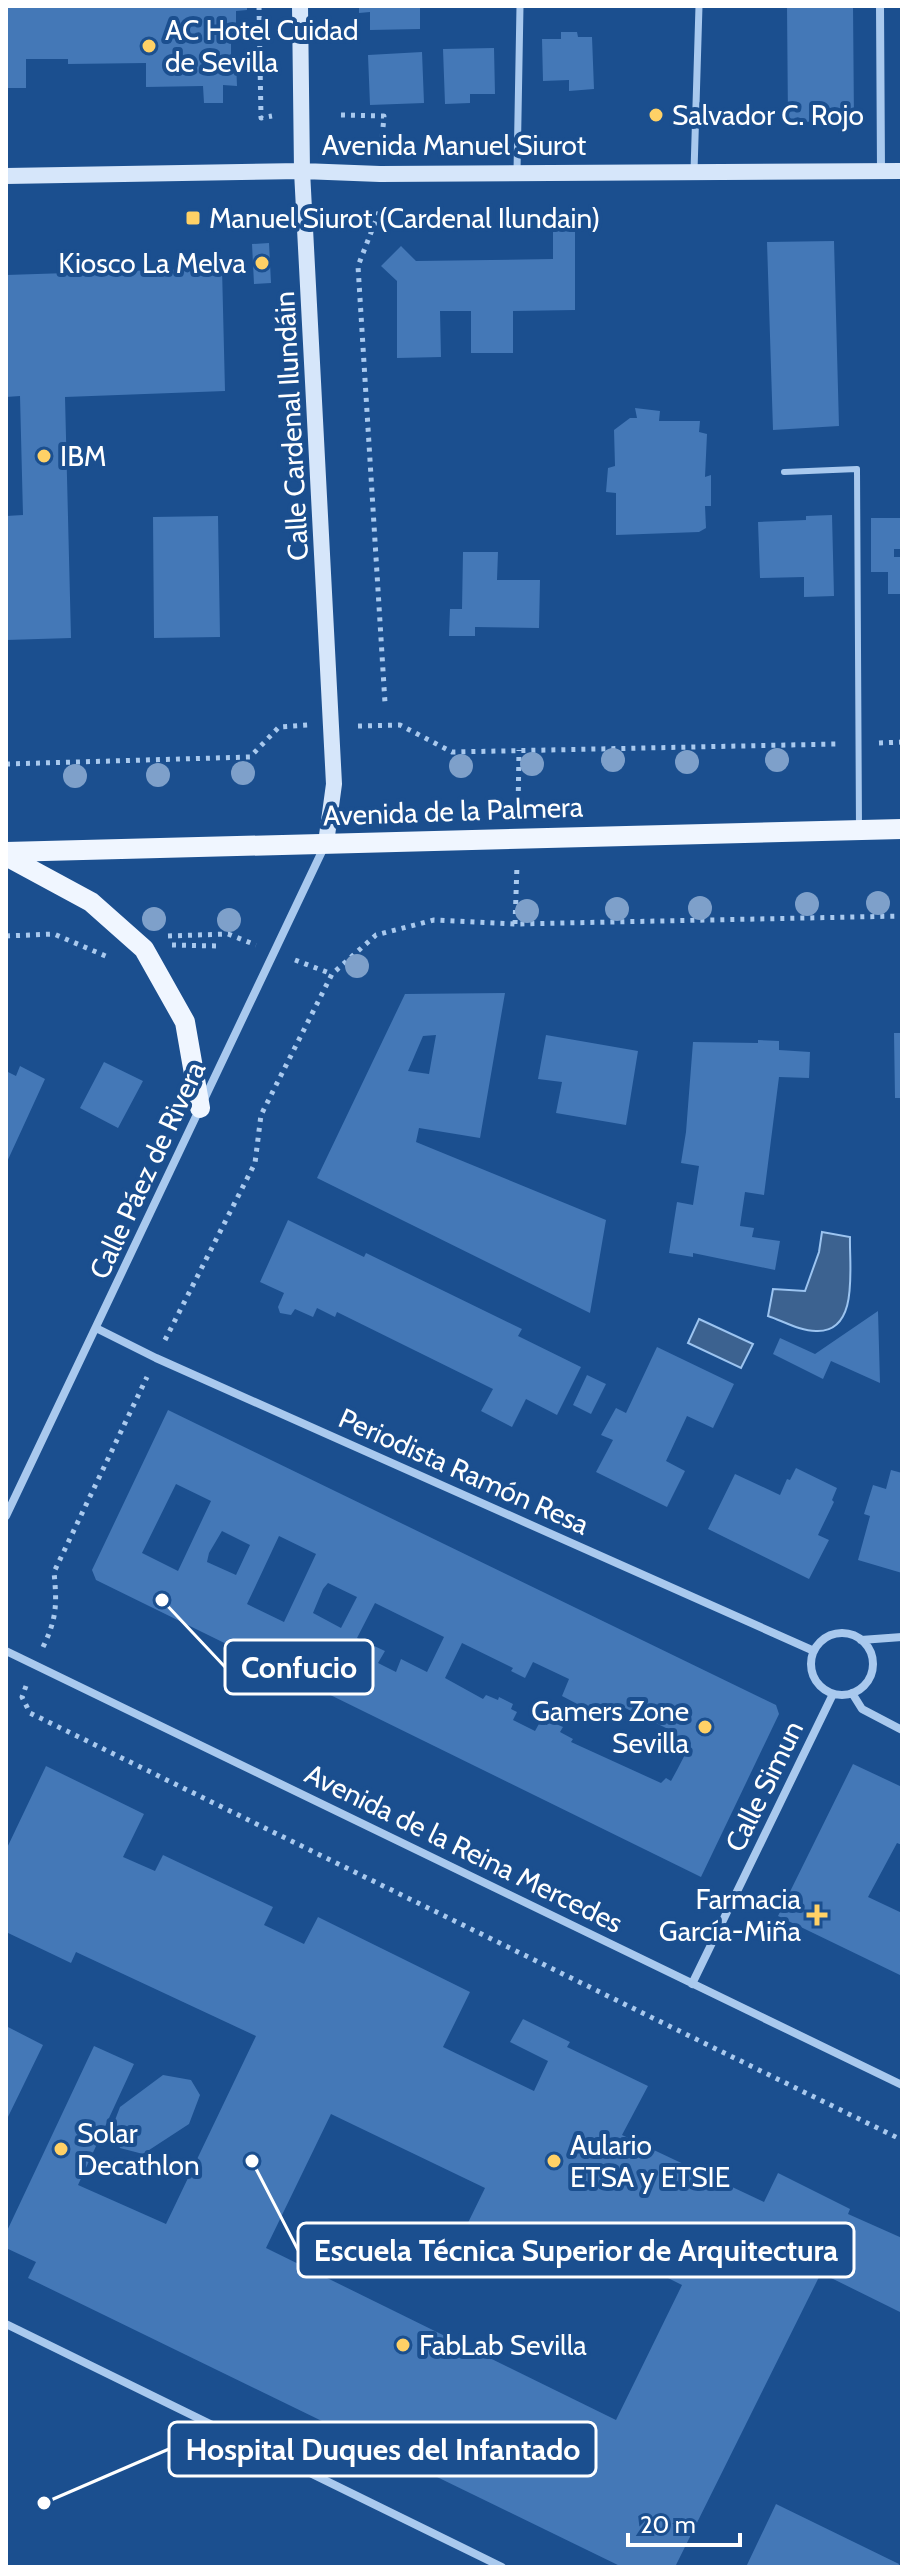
<svg xmlns="http://www.w3.org/2000/svg" width="908" height="2573" font-family="Cabin,sans-serif">
  <style>
    .water { fill: #3c6290; stroke: #9cc4f0; stroke-width: 2 }
    .building { fill: #4478b7; fill-rule: evenodd }
    .lines { fill: none; stroke-linecap: round; stroke-linejoin: round }
    .path { stroke: #a9c9ee; stroke-width: 5; stroke-dasharray: 4 6; stroke-linecap: butt }
    .service { stroke: #a9c9ee; stroke-width: 6 }
    .pedestrian { stroke: #a9c9ee; stroke-width: 7 }
    .minor { stroke: #a9c9ee; stroke-width: 8 }
    .secondary { stroke: #d6e6fa; stroke-width: 16 }
    .primary { stroke: #f0f6ff; stroke-width: 20 }
    .tree { fill: #7ea0ca }
    .poi-dot { fill: #ffd166; stroke: #1b4f8f; stroke-width: 3 }
    .labels { text-anchor: middle; dominant-baseline: central; stroke-width: 8; stroke-linejoin: round; paint-order: stroke }
    .poi-label { font-size: 28px; fill: #fff; stroke: #1b4f8f; text-anchor: start }
    .street-label { font-size: 28px; fill: #fff; stroke: #1b4f8f }
    .leader { fill: none; stroke: #fff; stroke-width: 3 }
    .callout-dot { fill: #fff; stroke: #1b4f8f; stroke-width: 3 }
    .callout { fill: #1b4f8f; stroke: #fff; stroke-width: 3 }
    .callout-label { font-size: 30px; text-anchor: middle; font-weight: bold; fill: #fff }
  </style>
  <rect width="100%" height="100%" fill="#1b4f8f"/>
  <!-- water -->
  <path class="water" d="M822,1232L850,1237C849,1266 860,1333 816,1331C800,1331 783,1321 768,1316L773,1289L805,1291L819,1252Z
    M699,1319L753,1344L741,1368L688,1343Z"/>
  <!-- building -->
  <path class="building" d="M6,6H247V10L236,11V33H231V60L236,61L237,86L223,85V103H204L203,86L146,87V63L68,64V59H26V88H6Z
    M359,6H420V29L370,30V12L359,13Z
    M787,6H853L854,121L788,122Z
    M561,32H577L578,37H592L594,89L569,91V80L543,81L542,39H561Z
    M494,48L495,94H470V103L445,104L443,49Z
    M422,52L424,103L370,105L368,55Z
    M553,222H575V310L513,311V353H471V311H440L441,357L397,358V281L381,266L401,246L416,261L553,259Z
    M834,241L839,426L773,430L767,242Z
    M269,243L271,283L254,284L252,244Z
    M222,268L225,391L65,397L71,638L6,640V516L23,515L20,396L6,397V275Z
    M635,408L660,411L659,421H700L699,432L707,434L705,477L711,475V506H705L706,528L699,532L616,535V493L606,492L608,468L615,466L614,430L630,418H637Z
    M832,515L834,596L804,597V577L760,578L758,522L806,520V516Z
    M218,516L220,637L154,638L153,517Z
    M871,518H902V549H894V557H902V594H888V572H871Z
    M463,552H498L497,580H540L539,628L475,627V636H449L450,609H462Z
    M505,993L480,1138L419,1128L416,1142L606,1220L590,1313L317,1178L405,994ZM436,1035L429,1074L408,1071L423,1036Z
    M894,1033H902V1098H895Z
    M546,1035L638,1051L626,1125L556,1113L562,1082L538,1079Z
    M758,1040L779,1041V1050L810,1052L809,1078L779,1077L764,1195L745,1192L740,1226L754,1228L752,1237L780,1241L775,1270L693,1253V1257L669,1253L677,1202L693,1205L699,1166L681,1163L686,1132L693,1042L758,1043Z
    M104,1062L143,1081L118,1128L80,1108Z
    M20,1066L45,1079L6,1164V1071L16,1076Z
    M288,1220L364,1257L366,1253L522,1329L518,1336L581,1367L557,1415L526,1399L512,1427L481,1411L493,1389L337,1312L335,1317L317,1308L313,1317L295,1309L291,1315L280,1313L278,1307L284,1293L260,1282Z
    M878,1311L880,1383L831,1361L823,1379L773,1354L780,1338L815,1354Z
    M657,1347L734,1384L713,1428L687,1416L666,1461L685,1471L667,1507L596,1472L613,1440L601,1435L616,1408L626,1413Z
    M587,1375L606,1384L591,1414L573,1405Z
    M168,1410L776,1705L779,1714L701,1877L96,1580L92,1570ZM176,1484L211,1501L178,1571L142,1553ZM222,1531L250,1545L236,1575L207,1562L209,1553ZM279,1536L316,1554L284,1622L247,1604ZM328,1583L357,1597L341,1628L313,1613L323,1589ZM375,1603L444,1637L427,1672L401,1659L396,1672L378,1663L385,1651L357,1638ZM462,1643L513,1668L511,1671L525,1678L533,1662L569,1679L562,1696L587,1709L590,1704L612,1715L617,1704L668,1729L666,1731L691,1743L677,1770L671,1781L666,1778L661,1783L571,1742L573,1739L560,1732L563,1727L549,1721L547,1725L540,1722L535,1731L513,1720L517,1712L511,1709L513,1704L499,1697L498,1700L486,1695L483,1699L445,1678Z
    M796,1468L837,1488L832,1500L834,1502L818,1535L829,1540L809,1579L708,1529L735,1474L780,1495L787,1479L790,1480Z
    M891,1470L902,1473V1573L858,1560L870,1516L864,1514L873,1485L886,1489Z
    M853,1764L902,1787V1845L897,1843L868,1897L902,1913V1976L778,1916Z
    M46,1766L144,1814L123,1857L155,1871L163,1855L273,1907L264,1925L304,1944L318,1917L470,1992L443,2047L534,2091L548,2061L510,2042L523,2019L570,2042L567,2047L648,2086L622,2135L764,2202L778,2173L850,2209L848,2214L902,2238V2313L821,2273L675,2567H622L28,2278L36,2262L6,2248V2233L94,2046L134,2064L78,2185L166,2224L256,2036L76,1952L71,1963L6,1932V1850ZM331,2114L485,2188L463,2233L554,2275L574,2231L682,2285L616,2420L266,2248Z
    M6,2026L43,2045L6,2121Z
    M163,2075L191,2080L200,2095L189,2124L143,2154L120,2148L112,2128L120,2107Z
    M776,2504L899,2564L898,2567H746Z"/>
  <g class="lines">
    <!-- path -->
    <path class="path" d="M259,6L261,118L272,116
      M341,115L384,116L382,139
      M379,212L358,266L385,703
      M358,726L400,725L452,752L837,744
      M879,743L902,742
      M6,764L250,757L279,727L308,725
      M518,811L519,750
      M515,924L517,865
      M6,936L54,934L108,957
      M168,936L228,934L256,945
      M172,945L218,946
      M295,960L332,974
      M165,1340L255,1163L261,1115L332,974L376,935L434,920L515,924L902,916
      M43,1647C57,1618 57,1604 54,1572L147,1377
      M26,1686L22,1697L30,1713L902,2140"/>
    <!-- service -->
    <path class="service" d="M784,472L857,469L859,828"/>
    <!-- pedestrian -->
    <path class="pedestrian" d="M517,171L520,6
      M694,171L699,6"/>
    <!-- minor -->
    <path class="minor" d="M880,6L881,171
      M96,1328L156,1358L814,1651
      M6,1516L325,845
      M811 1664a31 31 0 1 1 62 0a31 31 0 1 1-62 0Z
      M861,1640L902,1637
      M6,1651L902,2085
      M852,1693L862,1709L902,1730
      M692,1984L833,1694
      M6,2324L502,2567"/>
    <!-- secondary -->
    <path class="secondary" d="M300,6L302,171L334,784L326,843
      M6,176L302,171L380,174L902,171"/>
    <!-- primary -->
    <path class="primary" d="M6,852L902,829
      M6,856L91,902L144,949L185,1022L200,1108"/>
  </g>
  <!-- trees -->
  <g class="tree">
    <circle cx="613" cy="760" r="12"/>
    <circle cx="777" cy="760" r="12"/>
    <circle cx="687" cy="762" r="12"/>
    <circle cx="532" cy="764" r="12"/>
    <circle cx="461" cy="766" r="12"/>
    <circle cx="243" cy="773" r="12"/>
    <circle cx="158" cy="775" r="12"/>
    <circle cx="75" cy="776" r="12"/>
    <circle cx="878" cy="903" r="12"/>
    <circle cx="807" cy="904" r="12"/>
    <circle cx="700" cy="908" r="12"/>
    <circle cx="617" cy="909" r="12"/>
    <circle cx="527" cy="911" r="12"/>
    <circle cx="154" cy="919" r="12"/>
    <circle cx="229" cy="920" r="12"/>
    <circle cx="357" cy="966" r="12"/>
  </g>
  <!-- markers -->
  <g class="poi-dot">
    <circle cx="149" cy="46" r="8"/>
    <circle cx="656" cy="115" r="8"/>
    <rect x="185" y="210" width="16" height="16" rx="4"/>
    <circle cx="262" cy="263" r="8"/>
    <circle cx="44" cy="456" r="8"/>
    <circle cx="705" cy="1727" r="8"/>
    <path d="M813 1903h8v8h8v8h-8v8h-8v-8h-8v-8h8z"/>
    <circle cx="61" cy="2149" r="8"/>
    <circle cx="554" cy="2161" r="8"/>
    <circle cx="403" cy="2345" r="8"/>
  </g>
  <g class="labels">
    <!-- poi labels -->
    <g class="poi-label">
      <text x="165" y="30">AC Hotel Cuidad<tspan x="165" dy="32">de Sevilla</tspan></text>
      <text x="672" y="115">Salvador C. Rojo</text>
      <text x="209" y="218">Manuel Siurot (Cardenal Ilundain)</text>
      <text x="246" y="263" text-anchor="end">Kiosco La Melva</text>
      <text x="60" y="456">IBM</text>
      <text x="689" y="1711" text-anchor="end">Gamers Zone<tspan x="689" dy="32">Sevilla</tspan></text>
      <text x="801" y="1899" text-anchor="end">Farmacia<tspan x="801" dy="32">García-Miña</tspan></text>
      <text x="77" y="2133">Solar<tspan x="77" dy="32">Decathlon</tspan></text>
      <text x="570" y="2145">Aulario<tspan x="570" dy="32">ETSA y ETSIE</tspan></text>
      <text x="419" y="2345">FabLab Sevilla</text>
    </g>
    <!-- street labels -->
    <g class="street-label">
      <text x="454" y="145">Avenida Manuel Siurot</text>
      <text transform="translate(291 426) rotate(-93)">Calle Cardenal Ilundáin</text>
      <text transform="translate(453 811) rotate(-2)">Avenida de la Palmera</text>
      <text transform="translate(147 1170) rotate(-65)">Calle Páez de Rivera</text>
      <text transform="translate(464 1471) rotate(24)">Periodista Ramón Resa</text>
      <text transform="translate(764 1786) rotate(-64)">Calle Simun</text>
      <text transform="translate(464 1848) rotate(26)">Avenida de la Reina Mercedes</text>
    </g>
  </g>
  <!-- callouts -->
  <path class="leader" d="M162 1600L225 1667M252 2161L298 2250M44 2503L169 2449"/>
  <g class="callout-dot">
    <circle cx="162" cy="1600" r="8"/>
    <circle cx="252" cy="2161" r="8"/>
    <circle cx="44" cy="2503" r="8"/>
  </g>
  <g class="callout">
    <rect x="225" y="1640" width="148" height="54" rx="8"/>
    <rect x="298" y="2223" width="556" height="54" rx="8"/>
    <rect x="169" y="2422" width="427" height="54" rx="8"/>
  </g>
  <g class="callout-label">
    <text x="299" y="1678">Confucio</text>
    <text x="576" y="2261">Escuela Técnica Superior de Arquitectura</text>
    <text x="383" y="2460">Hospital Duques del Infantado</text>
  </g>
  <!-- border -->
  <rect width="908" height="2573" fill="none" stroke="#ffffff" stroke-width="16"/>
  <!-- scale -->
  <path d="M628 2533v12h112v-12" fill="none" stroke="#ffffff" stroke-width="4"/>
  <text x="640" y="2533" font-size="24" fill="#ffffff" stroke="#1b4f8f" stroke-width="6" paint-order="stroke">20 m</text>
</svg>
